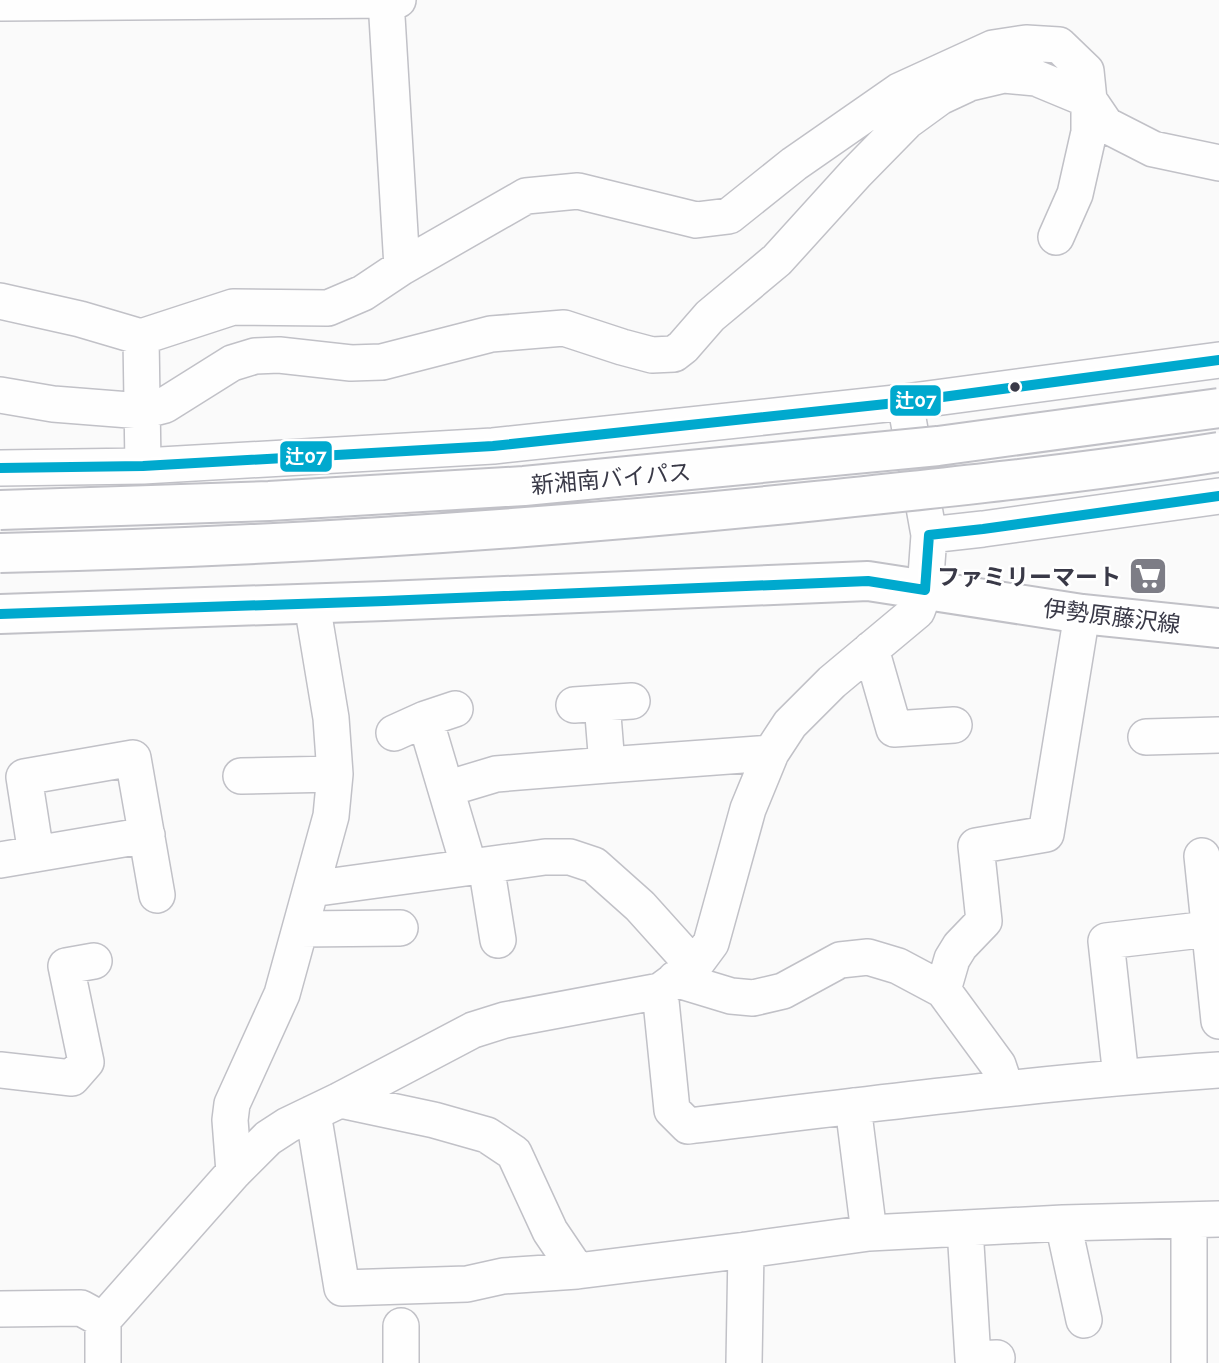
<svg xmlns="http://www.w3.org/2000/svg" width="1219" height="1363" font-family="Raleway,'Noto Sans JP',sans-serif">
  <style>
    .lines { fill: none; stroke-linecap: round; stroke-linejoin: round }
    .minor-casing { stroke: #c1c1c7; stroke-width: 38 }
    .major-casing { stroke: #c1c1c7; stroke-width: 42 }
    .minor { stroke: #fefefe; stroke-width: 35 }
    .major { stroke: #fefefe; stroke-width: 38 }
    .highway-bridge-casing { stroke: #c1c1c7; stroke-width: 42; stroke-linecap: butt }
    .highway-bridge { stroke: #fefefe; stroke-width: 38 }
    .bus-1-casing { stroke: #fff; stroke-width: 16 }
    .bus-1 { stroke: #00a9ce; stroke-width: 10 }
    .bus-dot { fill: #393947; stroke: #fff; stroke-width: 2.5 }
    .labels { text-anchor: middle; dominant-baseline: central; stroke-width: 5; stroke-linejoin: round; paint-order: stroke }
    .street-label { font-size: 23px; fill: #393947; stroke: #fff }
    .poi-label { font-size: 23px; font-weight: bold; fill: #393947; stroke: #fff; text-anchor: end }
    .line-badge { stroke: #fff; stroke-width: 2.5 }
    .badge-label { font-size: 19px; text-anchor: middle; font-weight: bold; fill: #fff }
  </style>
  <rect width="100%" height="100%" fill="#fafafa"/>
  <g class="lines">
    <!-- minor casing -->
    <g class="minor-casing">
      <path id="minor" d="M386,0L402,267
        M0,3L398,0
        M0,301L80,319L141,337L233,307L328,308L363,293L402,267L526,196L578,191L696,220L729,216L794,164L899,91L993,48L1026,43L1059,45L1086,71L1089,100V132L1075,194L1056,237
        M141,337L143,466
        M0,395L53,404L142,411L165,405L232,363L255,356L279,355L351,363L382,362L491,334L564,328L622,347L652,355L674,354L683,347L710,316L777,260L856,173L907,121L940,97L970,83L1004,75L1036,78L1089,100L1106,125L1153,149L1219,163
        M0,468L143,466L493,446L905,402L1219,360
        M929,535L983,529L1219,496
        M871,649L894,729L954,725
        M602,703L607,765
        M574,705L632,701
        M455,709L425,719L469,867
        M394,733L425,719
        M1146,737L1219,735
        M241,776L335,774
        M446,789L496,774L607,765L771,753
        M36,854L24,777L133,758L157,895
        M1202,856L1219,1021
        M0,860L147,835
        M486,865L498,940
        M311,889L545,857H570L594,865L640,906L694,966
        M300,929L400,928
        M675,979L731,996L753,998L783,991L840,960L868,957L898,966L943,990L998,1065L1006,1089
        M943,990L952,959L960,946L984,921L976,846L1046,834L1082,614
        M660,991L672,1110L688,1126C864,1105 1041,1082 1219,1070
        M0,1070L72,1078L86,1062L66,966L94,961
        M1121,1077L1106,941L1209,929
        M340,1100L434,1120L487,1135L514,1153L550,1231L577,1271L746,1250L869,1233L1063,1223L1219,1219
        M853,1106L869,1233
        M313,1113L342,1288L467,1284L503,1276L577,1271
        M234,1172L230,1120L232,1104L282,994L331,816L335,774L331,718L312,604
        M1063,1223L1084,1320
        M965,1228L973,1359L997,1358
        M0,1309L81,1308L103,1320
        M103,1363V1320L234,1172L268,1138L288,1125L340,1100L473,1030L505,1020L660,991L694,966L711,943L748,809L771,753L790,724L832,682L917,611L925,590L929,535L905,402
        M401,1363V1326
        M744,1363L746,1250
        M1189,1363V1220"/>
    </g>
    <!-- major casing -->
    <g class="major-casing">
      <path id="major" d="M0,614L385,601L868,581L1082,614L1219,628"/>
    </g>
    <!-- minor -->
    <use href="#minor" class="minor"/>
    <!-- major -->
    <use href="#major" class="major"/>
    <!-- highway-bridge casing -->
    <g class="highway-bridge-casing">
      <path id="highway-bridge" d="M0,510L269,501L524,486L938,446L1219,408
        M0,553C273,547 545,529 816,501C951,487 1085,473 1219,452"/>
    </g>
    <!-- highway-bridge -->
    <use href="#highway-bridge" class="highway-bridge"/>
    <!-- bus-1 casing -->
    <g class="bus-1-casing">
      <path id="bus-1" d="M0,468L143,466L493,446L905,402L1219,360
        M0,614L385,601L868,581L925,590L929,535L983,529L1219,496"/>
    </g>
    <!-- bus-1 -->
    <use href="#bus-1" class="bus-1"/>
  </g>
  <!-- icons -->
  <defs>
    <g id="supermarket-square" transform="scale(2.0125)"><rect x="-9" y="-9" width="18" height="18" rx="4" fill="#7d7d86" stroke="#fff"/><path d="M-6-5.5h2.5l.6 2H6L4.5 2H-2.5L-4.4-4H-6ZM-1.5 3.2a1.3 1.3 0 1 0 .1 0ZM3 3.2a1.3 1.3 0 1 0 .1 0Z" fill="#fff"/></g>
  </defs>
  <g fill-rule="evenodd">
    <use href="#supermarket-square" x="1148" y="576"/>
  </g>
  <!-- markers -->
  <circle class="bus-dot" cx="1015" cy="387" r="6"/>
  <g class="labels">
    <!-- street labels -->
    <g class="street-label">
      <text transform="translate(611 478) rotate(-5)">新湘南バイパス</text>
      <text transform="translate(1112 616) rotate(7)">伊勢原藤沢線</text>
    </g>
    <!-- poi labels -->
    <g class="poi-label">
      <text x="1121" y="576">ファミリーマート</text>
    </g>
  </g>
  <g class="line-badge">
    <rect x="889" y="384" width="53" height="33" rx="7" fill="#00a9ce"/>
    <rect x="279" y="440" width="54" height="33" rx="7" fill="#00a9ce"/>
  </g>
  <g class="badge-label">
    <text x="916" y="407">辻07</text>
    <text x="306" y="463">辻07</text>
  </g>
</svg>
